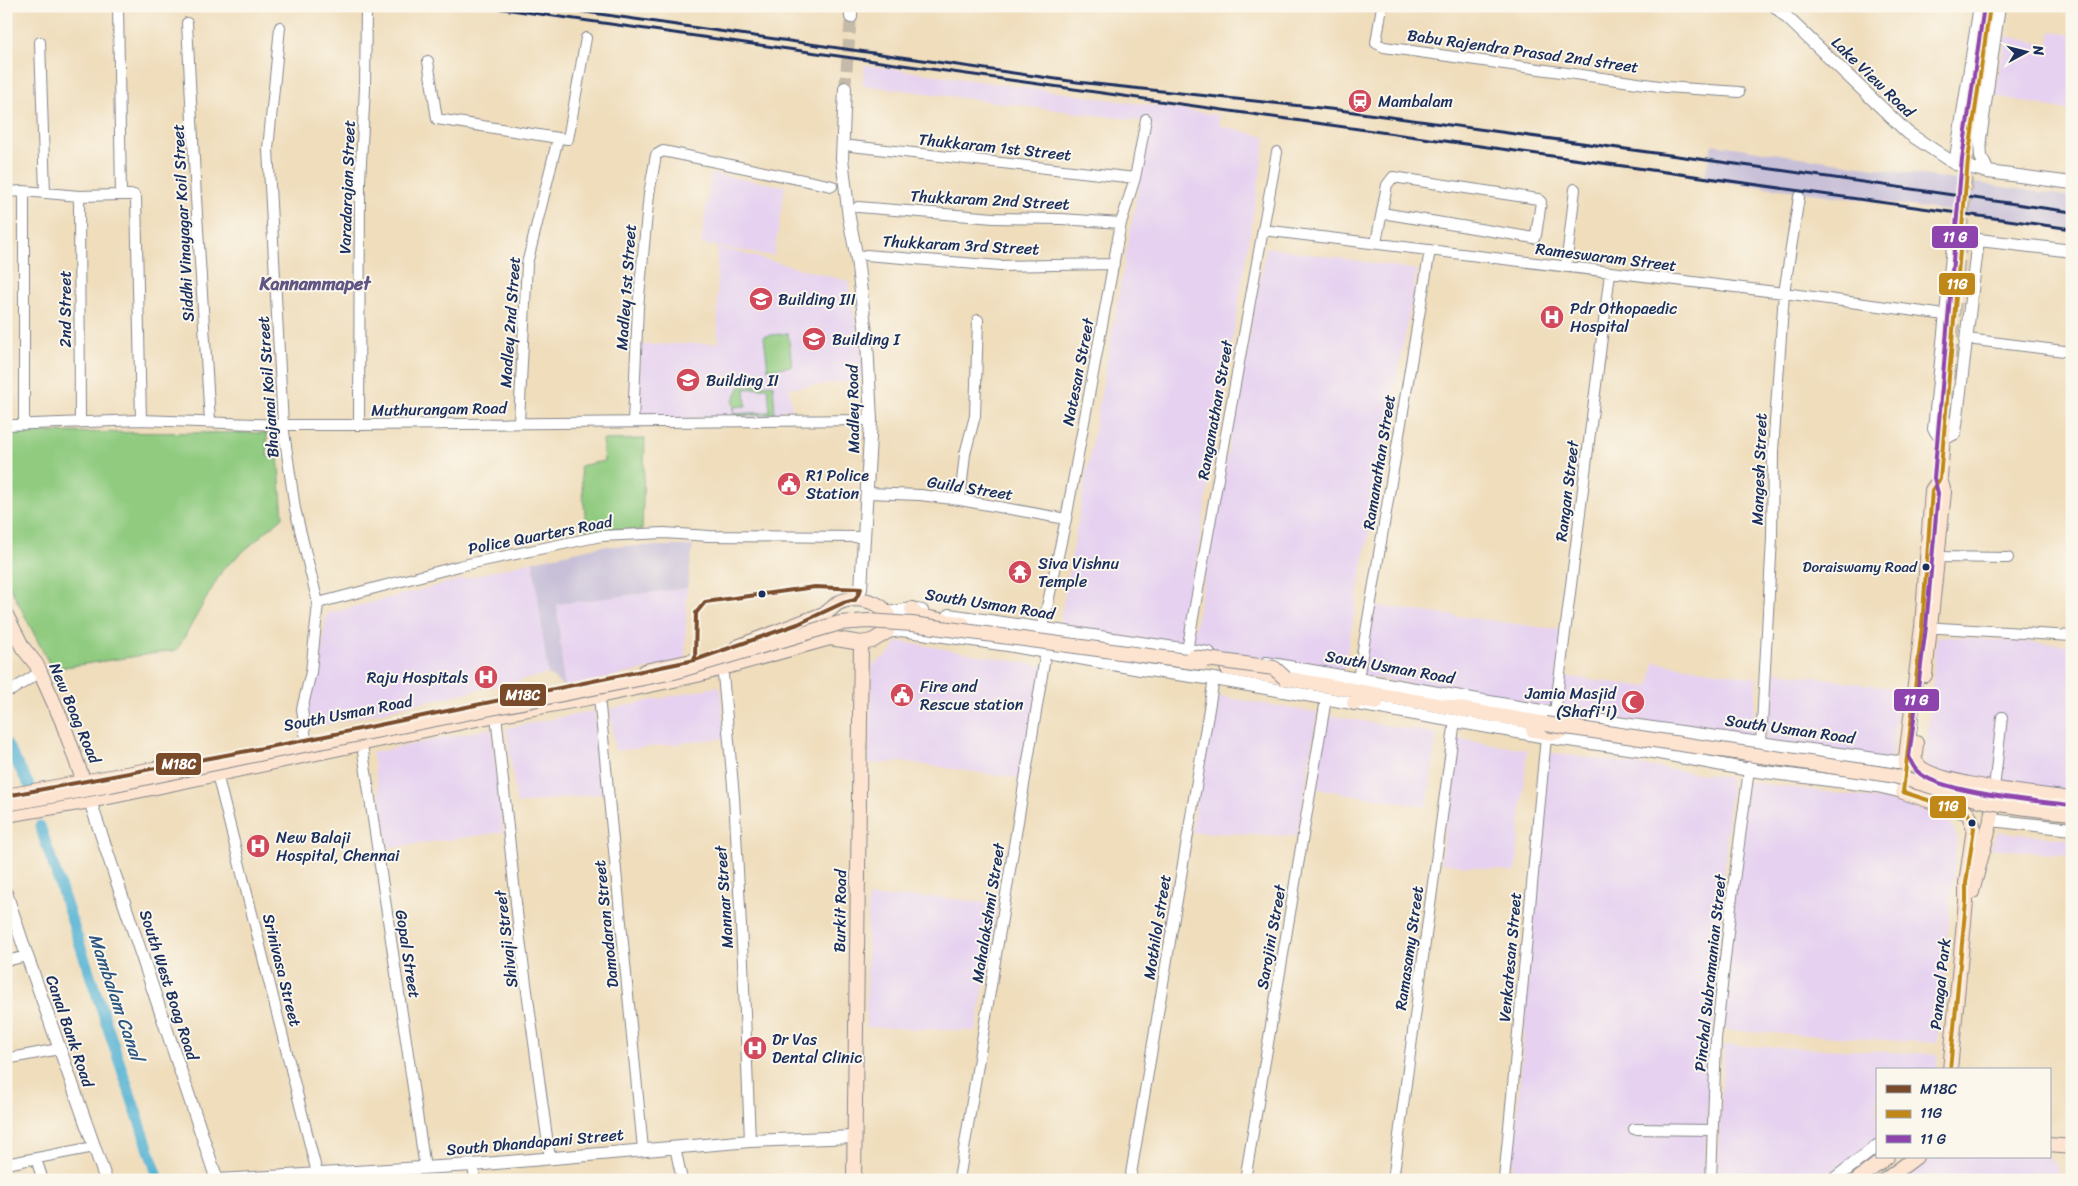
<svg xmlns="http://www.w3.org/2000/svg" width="2078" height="1186" font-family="Sriracha,sans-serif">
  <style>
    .built { fill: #e6d2f0 }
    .industrial { fill: #c8bfd8 }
    .green { fill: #90cb80; stroke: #567d6f; fill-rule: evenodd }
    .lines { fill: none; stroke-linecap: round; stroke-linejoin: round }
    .canal { stroke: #55b2d3; stroke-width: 11 }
    .tertiary-tunnel { stroke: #c5baa8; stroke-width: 12; stroke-dasharray: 12 6; stroke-linecap: butt }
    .secondary-tunnel { stroke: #c5baa8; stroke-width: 14; stroke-dasharray: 14 7; stroke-linecap: butt }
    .minor-casing { stroke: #85868c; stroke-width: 12 }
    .tertiary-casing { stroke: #85868c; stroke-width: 14 }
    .secondary-casing { stroke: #85868c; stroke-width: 16 }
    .minor { stroke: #fff; stroke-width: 10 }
    .tertiary { stroke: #fff; stroke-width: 12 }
    .secondary { stroke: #fde4d0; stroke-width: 14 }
    .rail { stroke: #1b2f5e; stroke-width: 3 }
    .secondary-bridge-casing { stroke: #85868c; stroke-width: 16; stroke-linecap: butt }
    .secondary-bridge { stroke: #fde4d0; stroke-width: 14 }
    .bus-1-casing { stroke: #fbf7ec; stroke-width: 8 }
    .bus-2-casing { stroke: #fbf7ec; stroke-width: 8 }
    .bus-3-casing { stroke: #fbf7ec; stroke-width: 8 }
    .bus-1 { stroke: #7a4b2a; stroke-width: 4 }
    .bus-2 { stroke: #c08818; stroke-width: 4 }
    .bus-3 { stroke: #8e44ad; stroke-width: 4 }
    .bus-dot { fill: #1b2f5e; stroke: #fbf7ec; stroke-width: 2 }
    .labels { text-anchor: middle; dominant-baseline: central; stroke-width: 4; stroke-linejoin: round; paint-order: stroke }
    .bus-label { font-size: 15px; fill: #1b2f5e; stroke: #fbf7ec; text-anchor: end }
    .street-label { font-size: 16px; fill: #1b2f5e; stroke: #fbf7ec }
    .poi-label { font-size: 16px; fill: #1b2f5e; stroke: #fbf7ec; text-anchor: start }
    .neighbourhood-label { font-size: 18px; font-weight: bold; fill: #5f5683; stroke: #fbf7ec }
    .water-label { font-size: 18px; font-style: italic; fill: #2c5681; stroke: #fbf7ec }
    .line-badge { stroke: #fbf7ec; stroke-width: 2 }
    .badge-label { font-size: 14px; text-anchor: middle; font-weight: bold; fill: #fff }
  </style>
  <rect width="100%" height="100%" fill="#fbf7ec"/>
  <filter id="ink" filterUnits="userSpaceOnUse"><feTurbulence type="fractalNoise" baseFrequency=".02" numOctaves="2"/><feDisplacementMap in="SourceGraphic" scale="10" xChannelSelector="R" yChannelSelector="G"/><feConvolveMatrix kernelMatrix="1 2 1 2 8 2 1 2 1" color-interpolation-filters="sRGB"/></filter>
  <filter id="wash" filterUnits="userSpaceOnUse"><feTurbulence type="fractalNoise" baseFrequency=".0096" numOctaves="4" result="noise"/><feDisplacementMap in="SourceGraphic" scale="20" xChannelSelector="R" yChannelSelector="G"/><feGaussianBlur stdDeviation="1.12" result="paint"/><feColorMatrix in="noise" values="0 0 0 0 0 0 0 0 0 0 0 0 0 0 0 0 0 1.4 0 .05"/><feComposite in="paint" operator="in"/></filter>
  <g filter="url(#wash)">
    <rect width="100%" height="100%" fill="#efddbb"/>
    <!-- built -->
    <path class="built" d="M2051,31L2072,35V111L1995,96L2006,36L2048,45Z
      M865,65L1219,115V125L1266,137L1181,653L1058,632L1150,122L862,85Z
      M711,174L785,186L774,256L701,244Z
      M717,247L848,281L865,376L846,382L789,388L792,409L781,410L782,417L637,419L641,345L718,343Z
      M1266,247L1417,270L1343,674L1190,654Z
      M533,561L548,674L312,728L307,711L321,665L326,614Z
      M687,588L685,661L564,687L557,604Z
      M1372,605L1562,630L1555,708L1358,675Z
      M1937,636L2072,645V794L1983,786L1928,770L1925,759Z
      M898,641L1044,666L1025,779L905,762L869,764L872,666L891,652Z
      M1654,662L1757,678L1752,737L1558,712L1563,676L1649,687Z
      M1773,671L1899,689L1891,761L1765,743Z
      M720,686L724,738L615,751L610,709Z
      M1212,695L1317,713L1297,836L1192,832Z
      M594,711L604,793L517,804L506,728Z
      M1328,715L1437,734L1427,807L1314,788Z
      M491,728L503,832L389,848L372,753Z
      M1455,738L1527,750L1516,872L1441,863Z
      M1547,752L1731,778L1703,1180H1512Z
      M1750,782L1885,800L1937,815L1952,825L1957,837L1937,1043L1724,1030L1743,788Z
      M1998,832L2072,839V856L1990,848Z
      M868,897H935L998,904L976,1031L866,1027Z
      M1724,1045L1938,1054L1937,1070H1877V1153L1845,1180H1717Z
      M1934,1157H2048L2059,1169V1180H1903Z"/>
    <!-- industrial -->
    <path class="industrial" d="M1712,144L2072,197V230L1979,215L1704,179Z
      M602,546H693L687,588L557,604L564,687L548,674L533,561Z"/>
    <!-- green -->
    <path class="green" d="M788,333L792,366L768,369L764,336Z
      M773,384L775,414L734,416L733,400L740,386ZM768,388L770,412L735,414L734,407L746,406L745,389Z
      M11,432L267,433V456H278L283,517L223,569L177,650L52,669L6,579V433Z
      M645,439L642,530L613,529L587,533L580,466L604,461L602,440Z"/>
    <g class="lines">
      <!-- canal -->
      <path class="canal" d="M6,743L29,785
        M40,826L159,1180"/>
    </g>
  </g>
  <g filter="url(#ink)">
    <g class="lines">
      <!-- tertiary-tunnel -->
      <path class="tertiary-tunnel" d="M845,88L851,17"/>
      <!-- secondary-tunnel -->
      <path class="secondary-tunnel" d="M1944,421L1968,160L1990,6"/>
      <!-- minor casing -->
      <g class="minor-casing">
        <path id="minor" d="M118,6L121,195H134L136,198L141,420
          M1382,6L1376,43L1384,47L1666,87L1739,92
          M187,23L196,198L210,421
          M280,27L268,149L283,425L295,509L318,603L311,672L302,709L306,740
          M40,42L45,193
          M428,61L437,119L558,138L527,264L519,422
          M558,138L568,139L586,38
          M851,146L1135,178
          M6,192L24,191L79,196L121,195
          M79,196L80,423
          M858,207L994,218L1061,219L1121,223
          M1263,230L1784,293L1945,315
          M1376,243L1387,185L1393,177L1538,199L1541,202L1536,235L1534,238L1382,213
          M866,255L1000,266L1114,264
          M1566,267L1575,189
          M1967,339L2072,352
          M633,422L638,307L649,194L656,155L663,151L832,186
          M24,424V191
          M6,425L141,420L283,425H359L871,420
          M359,425L360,181L365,88L366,11
          M868,493L920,495L960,500L1066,519
          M960,500L965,454L975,416L978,320
          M1938,557L2008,558
          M318,603L459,566L601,536L664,533L709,536L863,537
          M1923,627L2072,636
          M1042,630L1066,519L1121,223L1135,178L1146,119
          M1186,656L1277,152
          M722,663L734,797L743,963L750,1141
          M1358,679L1430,250
          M6,688L12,690L40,672
          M599,696L643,1149
          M1555,713L1610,273
          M496,715L520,940L550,1159
          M362,745L425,1168
          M217,774L317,1173
          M1994,789L2002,717
          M6,961L27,956
          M6,1059L59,1049
          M1634,1129L1713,1130
          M675,1147L682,1180
          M36,1159L43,1180
          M6,1164L94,1147
          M473,1165L475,1180
          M959,1180L1046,651
          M1130,1180L1214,679
          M1245,1180L1326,699
          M1393,1180L1455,720
          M1504,1180L1546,737
          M1711,1180L1716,1039L1733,888L1749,770L1761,743L1772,538L1773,451L1784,293L1799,197"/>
      </g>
      <!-- tertiary casing -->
      <g class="tertiary-casing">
        <path id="tertiary" d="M1775,6L1908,133L1955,164L1988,172L2072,183
          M851,17V8
          M845,88L842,158L849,218L857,259L867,342L871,420L861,589L855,600
          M1955,164L1980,6
          M1988,172L1981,157L1980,139L1999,6
          M1978,240L1955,433L1942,440L1934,429L1954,237L2072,251
          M888,613L912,609L922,611
          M949,615L1209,653
          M887,632L901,630L1008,645L1140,669L1214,679L1546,737L1643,750L1749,770L1877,786L1903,792
          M1266,663L1588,719L1897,762L1903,760L1906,757
          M90,801L217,1180
          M1991,820L2072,829
          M6,893L27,956L106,1180
          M218,1180L473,1165L750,1141L854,1137
          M1833,1180L1877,1146"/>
      </g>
      <!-- secondary casing -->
      <g class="secondary-casing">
        <path id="secondary" d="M1940,479L1932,490L1922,627L1906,757L1903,792L1968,813L1974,828L1966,883V901L1950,1070
          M912,609L917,616L963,624
          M6,615L23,648L36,664L40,672L62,721L87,791
          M1227,668L1546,724
          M645,671L692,661
          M1925,675L1944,492L1940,479L1944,421
          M1354,703L1361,700L1376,703
          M1533,730L1554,733L1571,728
          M1916,743C1916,749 1913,757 1916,762C1927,785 2045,795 2072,799
          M6,796L170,766
          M6,815L90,801L496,715L599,696L697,675L830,638L861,643L872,641L887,632L889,618C883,600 854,595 838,603C834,606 830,610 826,613L737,647
          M1972,892L1991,820L1994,791
          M2049,1145L2072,1147
          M854,1180L861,643
          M1857,1180L1887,1157
          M1885,1180L1916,1157"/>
      </g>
      <!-- minor -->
      <use href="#minor" class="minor"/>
      <!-- tertiary -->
      <use href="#tertiary" class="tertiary"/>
      <!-- secondary -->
      <use href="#secondary" class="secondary"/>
      <!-- rail -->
      <path class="rail" d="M482,6L2072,229
        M543,6L1077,82L1339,110L1765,168L2072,212"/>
      <!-- secondary-bridge casing -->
      <g class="secondary-bridge-casing">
        <path id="secondary-bridge" d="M1192,657L1274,668L1285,678
          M1546,724L1890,775C1916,781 1942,790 1968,797C2002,806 2037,810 2072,813
          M6,804L111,785L259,754L674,672L840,623L868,621L912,624L1201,663"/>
      </g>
      <!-- secondary-bridge -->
      <use href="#secondary-bridge" class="secondary-bridge"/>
      <!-- bus-1 casing -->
      <g class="bus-1-casing">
        <path id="bus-1" d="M815,587L861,589L855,600L843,603L798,624L695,660L696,613L705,602Z
          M6,796L306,740L695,660"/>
      </g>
      <!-- bus-2 casing -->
      <g class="bus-2-casing">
        <path id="bus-2" d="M1950,1070L1966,901V883L1974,828L1968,813L1903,792L1922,627L1932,490L1940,479L1968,160L1990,6"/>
      </g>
      <!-- bus-3 casing -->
      <g class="bus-3-casing">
        <path id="bus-3" d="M1984,6L1962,159L1934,478L1938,493L1926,627L1909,757C1911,762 1913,767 1917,771C1938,793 2039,801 2071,805"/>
      </g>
      <!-- bus-1 -->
      <use href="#bus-1" class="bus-1"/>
      <!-- bus-2 -->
      <use href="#bus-2" class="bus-2"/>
      <!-- bus-3 -->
      <use href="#bus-3" class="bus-3"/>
    </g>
  </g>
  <!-- icons -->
  <defs>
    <g id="station-disc" transform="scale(1.25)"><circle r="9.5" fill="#d1495b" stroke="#fbf7ec"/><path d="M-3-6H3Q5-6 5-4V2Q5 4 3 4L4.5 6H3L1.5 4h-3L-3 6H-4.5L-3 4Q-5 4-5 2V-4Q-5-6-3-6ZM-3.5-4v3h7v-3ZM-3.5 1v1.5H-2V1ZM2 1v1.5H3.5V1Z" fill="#fff"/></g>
    <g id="university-disc" transform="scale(1.25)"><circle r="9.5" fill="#d1495b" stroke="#fbf7ec"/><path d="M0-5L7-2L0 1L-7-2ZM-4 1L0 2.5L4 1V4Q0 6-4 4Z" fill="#fff"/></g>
    <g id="hospital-disc" transform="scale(1.25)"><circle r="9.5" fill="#d1495b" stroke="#fbf7ec"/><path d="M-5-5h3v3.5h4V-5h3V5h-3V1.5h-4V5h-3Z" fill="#fff"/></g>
    <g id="civic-disc" transform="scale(1.25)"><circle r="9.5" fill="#d1495b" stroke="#fbf7ec"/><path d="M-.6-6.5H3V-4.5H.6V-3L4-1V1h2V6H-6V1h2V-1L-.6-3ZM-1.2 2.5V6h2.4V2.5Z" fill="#fff"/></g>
    <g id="temple-disc" transform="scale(1.25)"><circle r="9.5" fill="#d1495b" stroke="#fbf7ec"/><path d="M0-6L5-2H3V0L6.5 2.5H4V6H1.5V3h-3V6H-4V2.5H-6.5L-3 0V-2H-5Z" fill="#fff"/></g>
    <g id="mosque-disc" transform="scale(1.25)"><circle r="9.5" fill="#d1495b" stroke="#fbf7ec"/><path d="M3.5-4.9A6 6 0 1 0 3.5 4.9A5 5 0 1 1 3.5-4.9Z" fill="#fff"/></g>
  </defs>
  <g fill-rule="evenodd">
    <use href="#station-disc" x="1360" y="101"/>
    <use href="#university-disc" x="761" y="299"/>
    <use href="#hospital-disc" x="1552" y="317"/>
    <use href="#university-disc" x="814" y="339"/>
    <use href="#university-disc" x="688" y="380"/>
    <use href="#civic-disc" x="789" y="484"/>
    <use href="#temple-disc" x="1020" y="572"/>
    <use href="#hospital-disc" x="486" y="677"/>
    <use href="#civic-disc" x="902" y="695"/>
    <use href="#mosque-disc" x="1633" y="702"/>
    <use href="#hospital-disc" x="258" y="846"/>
    <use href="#hospital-disc" x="755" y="1048"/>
  </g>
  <!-- markers -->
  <g class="bus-dot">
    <circle cx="1926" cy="567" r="4.5"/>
    <circle cx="762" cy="594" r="4.5"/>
    <circle cx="1972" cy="823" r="4.5"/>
  </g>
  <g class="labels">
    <!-- bus labels -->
    <g class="bus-label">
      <text x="1917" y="567">Doraiswamy Road</text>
    </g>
    <!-- street labels -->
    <g class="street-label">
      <text transform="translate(1523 51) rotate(8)">Babu Rajendra Prasad 2nd street</text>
      <text transform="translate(1873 77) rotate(44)">Lake View Road</text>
      <text transform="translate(995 147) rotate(6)">Thukkaram 1st Street</text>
      <text transform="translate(347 187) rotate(-88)">Varadarajan Street</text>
      <text transform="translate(990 200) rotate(3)">Thukkaram 2nd Street</text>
      <text transform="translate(183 223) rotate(-93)">Siddhi Vinayagar Koil Street</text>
      <text transform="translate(961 245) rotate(3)">Thukkaram 3rd Street</text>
      <text transform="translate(1606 257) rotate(7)">Rameswaram Street</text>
      <text transform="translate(626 287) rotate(-86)">Madley 1st Street</text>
      <text transform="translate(65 309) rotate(-90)">2nd Street</text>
      <text transform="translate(510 322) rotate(-86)">Madley 2nd Street</text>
      <text transform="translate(1078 372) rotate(-79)">Natesan Street</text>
      <text transform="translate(268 387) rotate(-94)">Bhajanai Koil Street</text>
      <text transform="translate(439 409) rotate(-1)">Muthurangam Road</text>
      <text transform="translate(853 409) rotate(-91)">Madley Road</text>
      <text transform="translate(1215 410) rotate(-80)">Ranganathan Street</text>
      <text transform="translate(1379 462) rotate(-81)">Ramanathan Street</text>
      <text transform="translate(1759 469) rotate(-88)">Mangesh Street</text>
      <text transform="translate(970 488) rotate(9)">Guild Street</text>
      <text transform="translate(1567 491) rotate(-83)">Rangan Street</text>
      <text transform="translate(540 535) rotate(-11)">Police Quarters Road</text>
      <text transform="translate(990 604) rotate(9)">South Usman Road</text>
      <text transform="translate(1390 667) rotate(10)">South Usman Road</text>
      <text transform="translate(75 713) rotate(67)">New Boag Road</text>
      <text transform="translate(348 713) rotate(-11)">South Usman Road</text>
      <text transform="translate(1790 729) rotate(8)">South Usman Road</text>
      <text transform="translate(724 897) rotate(-94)">Mannar Street</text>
      <text transform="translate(840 911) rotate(-89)">Burkit Road</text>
      <text transform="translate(988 913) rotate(-81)">Mahalakshmi Street</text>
      <text transform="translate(606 924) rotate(-96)">Damodaran Street</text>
      <text transform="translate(1157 927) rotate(-81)">Mothilol street</text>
      <text transform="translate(1271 937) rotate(-80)">Sarojini Street</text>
      <text transform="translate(506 939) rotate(-97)">Shivaji Street</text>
      <text transform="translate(1409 948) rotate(-82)">Ramasamy Street</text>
      <text transform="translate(408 954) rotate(81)">Gopal Street</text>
      <text transform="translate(1510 957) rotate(-85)">Venkatesan Street</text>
      <text transform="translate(282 970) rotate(76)">Srinivasa Street</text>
      <text transform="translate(1710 973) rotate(-84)">Pinchal Subramanian Street</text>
      <text transform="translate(1940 984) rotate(-84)">Panagal Park</text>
      <text transform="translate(169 985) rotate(72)">South West Boag Road</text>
      <text transform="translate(70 1031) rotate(71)">Canal Bank Road</text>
      <text transform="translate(535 1142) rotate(-5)">South Dhandapani Street</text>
    </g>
    <!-- poi labels -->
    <g class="poi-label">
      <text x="1378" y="101">Mambalam</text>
      <text x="778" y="299">Building III</text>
      <text x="1570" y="308">Pdr Othopaedic<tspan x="1570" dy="18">Hospital</tspan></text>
      <text x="832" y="339">Building I</text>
      <text x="706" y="380">Building II</text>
      <text x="806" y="475">R1 Police<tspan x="806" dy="18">Station</tspan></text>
      <text x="1038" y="563">Siva Vishnu<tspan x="1038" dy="18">Temple</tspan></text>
      <text x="468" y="677" text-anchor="end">Raju Hospitals</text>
      <text x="920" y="686">Fire and<tspan x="920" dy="18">Rescue station</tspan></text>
      <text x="1616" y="693" text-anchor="end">Jamia Masjid<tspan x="1616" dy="18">(Shafi'i)</tspan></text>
      <text x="276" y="837">New Balaji<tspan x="276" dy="18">Hospital, Chennai</tspan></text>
      <text x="772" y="1039">Dr Vas<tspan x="772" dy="18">Dental Clinic</tspan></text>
    </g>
    <!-- neighbourhood labels -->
    <g class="neighbourhood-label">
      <text x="315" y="284">Kannammapet</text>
    </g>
    <!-- water labels -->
    <g class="water-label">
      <text transform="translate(116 997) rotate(71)">Mambalam Canal</text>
    </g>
  </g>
  <g class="line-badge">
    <rect x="1931" y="225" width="48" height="24" rx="5" fill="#8e44ad"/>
    <rect x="1938" y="272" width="38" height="24" rx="5" fill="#c08818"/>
    <rect x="499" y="683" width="48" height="24" rx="5" fill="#7a4b2a"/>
    <rect x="1893" y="688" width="47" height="24" rx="5" fill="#8e44ad"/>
    <rect x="155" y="752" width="47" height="24" rx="5" fill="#7a4b2a"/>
    <rect x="1929" y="795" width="38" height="24" rx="5" fill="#c08818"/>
  </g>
  <g class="badge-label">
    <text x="1955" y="242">11 G</text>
    <text x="1957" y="289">11G</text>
    <text x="523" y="700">M18C</text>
    <text x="1916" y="705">11 G</text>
    <text x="179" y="769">M18C</text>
    <text x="1948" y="811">11G</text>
  </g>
  <!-- margin -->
  <rect width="2078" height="1186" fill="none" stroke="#fbf7ec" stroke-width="25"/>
  <!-- legend -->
  <rect x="1876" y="1068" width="175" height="90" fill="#fbf7ec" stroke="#a1a7b3"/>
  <rect x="1886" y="1085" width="25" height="8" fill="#7a4b2a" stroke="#a1a7b3"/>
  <text x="1920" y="1094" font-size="15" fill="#1b2f5e">M18C</text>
  <rect x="1886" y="1110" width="25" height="8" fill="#c08818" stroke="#a1a7b3"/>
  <text x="1920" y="1118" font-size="15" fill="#1b2f5e">11G</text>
  <rect x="1886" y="1135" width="25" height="8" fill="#8e44ad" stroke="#a1a7b3"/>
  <text x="1920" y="1144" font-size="15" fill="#1b2f5e">11 G</text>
  <!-- north arrow -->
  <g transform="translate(2026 52) rotate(83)" stroke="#fbf7ec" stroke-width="4" paint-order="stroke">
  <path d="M0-4L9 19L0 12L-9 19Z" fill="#1b2f5e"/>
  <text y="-8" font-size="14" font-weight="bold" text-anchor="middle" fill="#1b2f5e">N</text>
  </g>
</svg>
